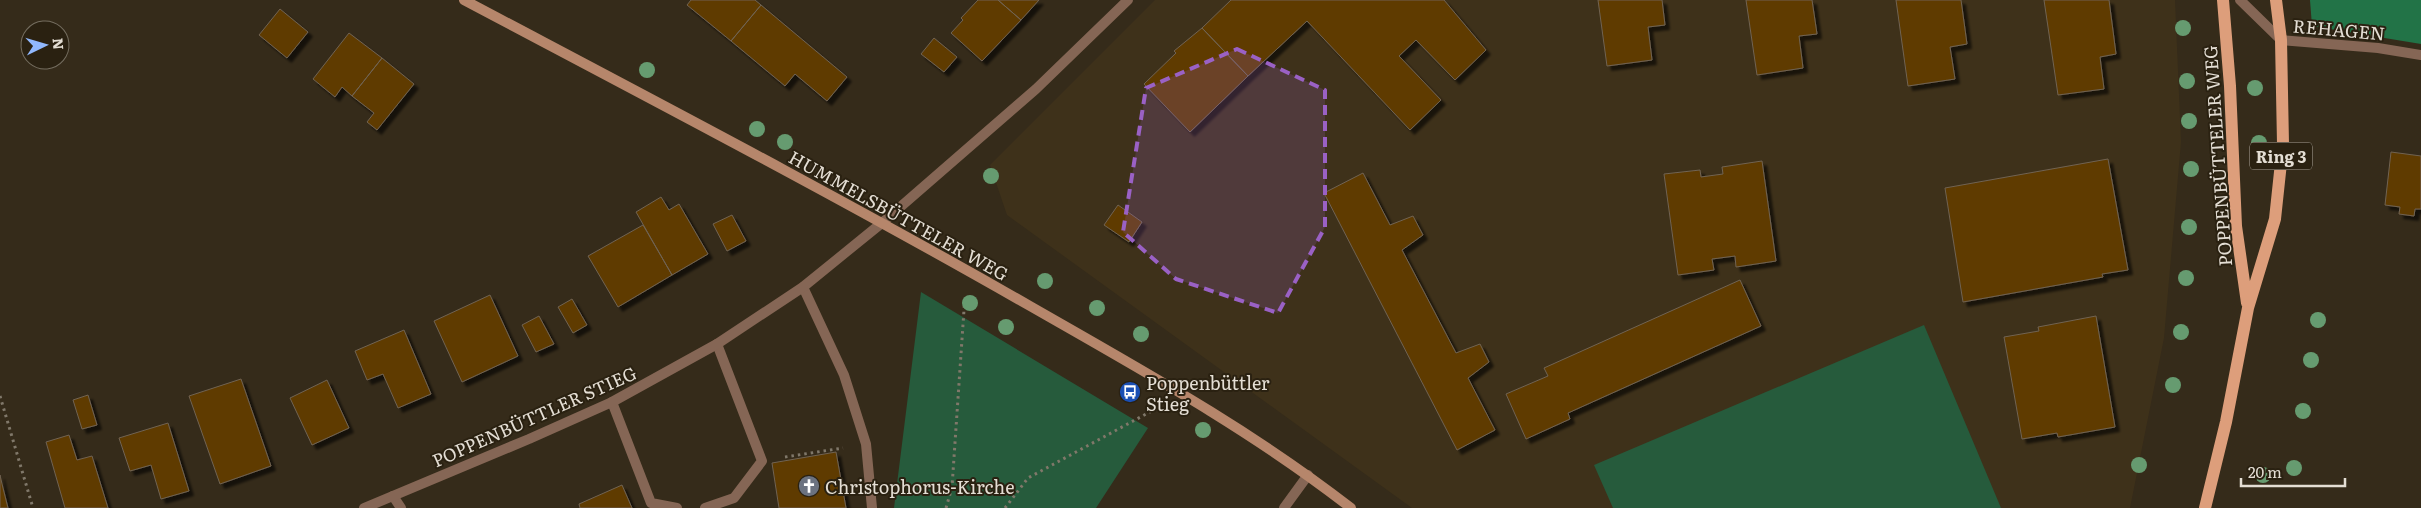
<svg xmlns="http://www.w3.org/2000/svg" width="2421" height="508" font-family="Literata,serif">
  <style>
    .built { fill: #3e311a }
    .green { fill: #265b3c }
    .forest { fill: #227347 }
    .building { fill: #5e3b00; stroke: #716352; filter: url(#shadow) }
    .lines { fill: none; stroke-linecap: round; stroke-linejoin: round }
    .path { stroke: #80786a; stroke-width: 3; stroke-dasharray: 2.5 4; stroke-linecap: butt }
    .lane { stroke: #856655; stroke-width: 10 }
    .street { stroke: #856655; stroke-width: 10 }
    .secondary { stroke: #b6866b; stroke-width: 10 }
    .primary { stroke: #dd9e7b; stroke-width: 12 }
    .tree { fill: #669b70 }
    .marked { fill: #9a61c5; fill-opacity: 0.2; stroke: #9a61c5; stroke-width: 4; stroke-dasharray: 10 6; stroke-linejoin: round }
    .labels { text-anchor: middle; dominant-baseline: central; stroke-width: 4; stroke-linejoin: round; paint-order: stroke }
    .shield { fill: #2a2111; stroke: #aca59a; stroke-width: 1 }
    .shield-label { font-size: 16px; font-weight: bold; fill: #e4ded4 }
    .street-label { font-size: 18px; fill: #e4ded4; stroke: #2a2111 }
    .poi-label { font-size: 18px; fill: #e4ded4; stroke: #2a2111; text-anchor: start }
  </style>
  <defs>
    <filter id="shadow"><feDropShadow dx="4.5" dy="4.5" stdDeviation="1" flood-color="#0009"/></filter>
  </defs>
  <rect width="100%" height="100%" fill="#352b1a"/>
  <!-- built -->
  <path class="built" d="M1155,0H2175L2181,142L2164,338L2130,508H1412L1007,215L990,165Z"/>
  <!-- green -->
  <path class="green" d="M921,292L1148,428L1096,508H894Z
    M1924,325L2001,508H1613L1594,465Z"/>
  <!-- forest -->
  <path class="forest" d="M2310,0H2421V44L2312,26Z"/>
  <!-- building -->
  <path class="building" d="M691,0H755L761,5L731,41L687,5Z
    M978,0H998L1021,20L982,61L951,33L963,20L961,18Z
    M998,0H1039L1021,20Z
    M1231,0H1444L1486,50L1455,80L1416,40L1399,56L1441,100L1410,130L1307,21L1248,76L1202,28Z
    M1598,0H1662L1665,25L1648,27L1652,60L1607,66Z
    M1746,0H1812L1817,34L1799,36L1803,68L1757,75Z
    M1896,0H1961L1967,44L1950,47L1955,79L1908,86Z
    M2044,0H2109L2116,54L2100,57L2104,89L2058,95Z
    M761,5L847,77L827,101L795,74L785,86L731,41Z
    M280,9L308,32L287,58L259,35Z
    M1202,28L1248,76L1190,132L1144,84L1176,53L1174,51Z
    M349,33L382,58L352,96L342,87L335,97L313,79Z
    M934,38L957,57L944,72L921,54Z
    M382,58L414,84L377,130L367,122L374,113L352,96Z
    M2391,152L2421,156V209H2415L2414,216L2399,214L2400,207L2385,205Z
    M2108,159L2128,270L2102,274L2103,277L1963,302L1945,188Z
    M1762,161L1776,261L1736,267L1735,256L1712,259L1714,270L1678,275L1664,174L1700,170L1701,177L1723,174L1722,167Z
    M1363,173L1390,225L1413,216L1423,235L1402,250L1456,353L1480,344L1489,362L1468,378L1495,430L1457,450L1324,193Z
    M661,197L669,210L679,204L708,254L672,275L636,212Z
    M1118,205L1142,222L1129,242L1104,225Z
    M732,215L746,241L727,251L713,224Z
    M643,225L672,275L618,307L588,256Z
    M1740,280L1761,326L1568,413L1570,419L1526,439L1506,394L1548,376L1544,368Z
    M490,295L518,356L462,382L434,321Z
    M572,299L587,325L573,333L558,307Z
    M539,316L554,344L536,352L522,325Z
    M2096,316L2115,427L2058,437L2057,433L2022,439L2004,337L2039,331L2038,327Z
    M404,330L431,394L398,408L383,374L367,380L355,351Z
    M241,379L271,466L220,484L189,396Z
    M327,380L349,428L312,445L290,398Z
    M88,395L97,425L82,429L73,400Z
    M168,423L189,491L161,499L151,465L130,471L119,438Z
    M69,435L77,460L92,456L108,508H65L46,442Z
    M836,452L846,508H779L772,463Z
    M0,475L2,484L8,508H0Z
    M622,485L632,508H580L579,504Z"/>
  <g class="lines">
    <!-- path -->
    <path class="path" d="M0,396L33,508
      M785,457L843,448
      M946,508L952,487L965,295
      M1005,508L1028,478L1159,407"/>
    <!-- lane -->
    <path class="lane" d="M803,287L844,375L866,444L872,508
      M612,402L651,503L677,508
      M393,496L401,508
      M705,508L734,498L762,461L717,344"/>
    <!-- street -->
    <path class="street" d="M2240,0L2281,40L2378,48L2421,55
      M364,508L529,439L612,402L717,344L803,287L883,222L1036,89L1128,0
      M1284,508L1308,475"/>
    <!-- secondary -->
    <path class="secondary" d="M464,0C653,100 843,199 1030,306C1140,369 1251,430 1351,508"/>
    <!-- primary -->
    <path class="primary" d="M2223,0L2230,86L2236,226L2247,303
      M2205,508L2226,422L2248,308L2275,219L2283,144L2281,40L2276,0"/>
  </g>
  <!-- trees -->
  <g class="tree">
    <circle cx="2183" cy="28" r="8"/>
    <circle cx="647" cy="70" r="8"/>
    <circle cx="2187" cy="81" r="8"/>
    <circle cx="2255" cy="88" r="8"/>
    <circle cx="2189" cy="121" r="8"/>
    <circle cx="757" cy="129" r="8"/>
    <circle cx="785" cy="142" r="8"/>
    <circle cx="2259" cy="143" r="8"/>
    <circle cx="2191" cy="169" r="8"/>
    <circle cx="991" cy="176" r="8"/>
    <circle cx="2189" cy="227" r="8"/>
    <circle cx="2186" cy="278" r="8"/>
    <circle cx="1045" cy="281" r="8"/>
    <circle cx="970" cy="303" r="8"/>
    <circle cx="1097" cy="308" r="8"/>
    <circle cx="2318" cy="320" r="8"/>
    <circle cx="1006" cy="327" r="8"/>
    <circle cx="2181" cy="332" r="8"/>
    <circle cx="1141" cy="334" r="8"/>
    <circle cx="2311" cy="360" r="8"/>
    <circle cx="2173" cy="385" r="8"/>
    <circle cx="2303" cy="411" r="8"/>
    <circle cx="1203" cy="430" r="8"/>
    <circle cx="2139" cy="465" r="8"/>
    <circle cx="2294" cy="468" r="8"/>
    <circle cx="2263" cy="475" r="8"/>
  </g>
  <!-- marked area -->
  <path class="marked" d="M1237,49L1325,90V227L1278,313L1176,279L1123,232L1146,88Z"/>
  <!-- icons -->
  <defs>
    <g id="bus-disc" transform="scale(1.125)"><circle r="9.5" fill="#1a4fb4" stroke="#2a2111"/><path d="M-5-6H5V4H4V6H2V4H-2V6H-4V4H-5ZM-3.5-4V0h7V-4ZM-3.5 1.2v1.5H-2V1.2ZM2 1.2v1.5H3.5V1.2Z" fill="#fff"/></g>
    <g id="church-disc" transform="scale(1.125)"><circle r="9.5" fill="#6b7280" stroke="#2a2111"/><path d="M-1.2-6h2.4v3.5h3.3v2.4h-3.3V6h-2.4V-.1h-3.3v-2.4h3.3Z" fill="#fff"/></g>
  </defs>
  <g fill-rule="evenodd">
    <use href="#bus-disc" x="1130" y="392"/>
    <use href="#church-disc" x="809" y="486"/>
  </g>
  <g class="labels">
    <!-- shield labels -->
    <rect class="shield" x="2250" y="142.5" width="62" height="27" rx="4"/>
    <g class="shield-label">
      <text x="2281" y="156">Ring 3</text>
    </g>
    <!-- street labels -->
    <g class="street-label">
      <text transform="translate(2339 29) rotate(5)">REHAGEN</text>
      <text transform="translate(2217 156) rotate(-94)">POPPENBÜTTELER WEG</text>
      <text transform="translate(899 215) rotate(29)">HUMMELSBÜTTELER WEG</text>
      <text transform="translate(534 416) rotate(-24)">POPPENBÜTTLER STIEG</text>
    </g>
    <!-- poi labels -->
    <g class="poi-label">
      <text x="1146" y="382">Poppenbüttler<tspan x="1146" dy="21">Stieg</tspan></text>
      <text x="825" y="486">Christophorus-Kirche</text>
    </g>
  </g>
  <!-- north arrow -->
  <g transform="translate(45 45) rotate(85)"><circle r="24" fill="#2a2111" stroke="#746d5f"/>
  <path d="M0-4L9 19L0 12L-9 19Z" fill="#91b8fd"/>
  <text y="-8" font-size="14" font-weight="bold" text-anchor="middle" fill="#e4ded4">N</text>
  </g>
  <!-- scale -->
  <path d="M2241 478v8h104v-8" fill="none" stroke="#e4ded4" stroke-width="2.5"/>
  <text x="2248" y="478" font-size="15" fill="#e4ded4" stroke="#2a2111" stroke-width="4" paint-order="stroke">20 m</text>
</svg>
